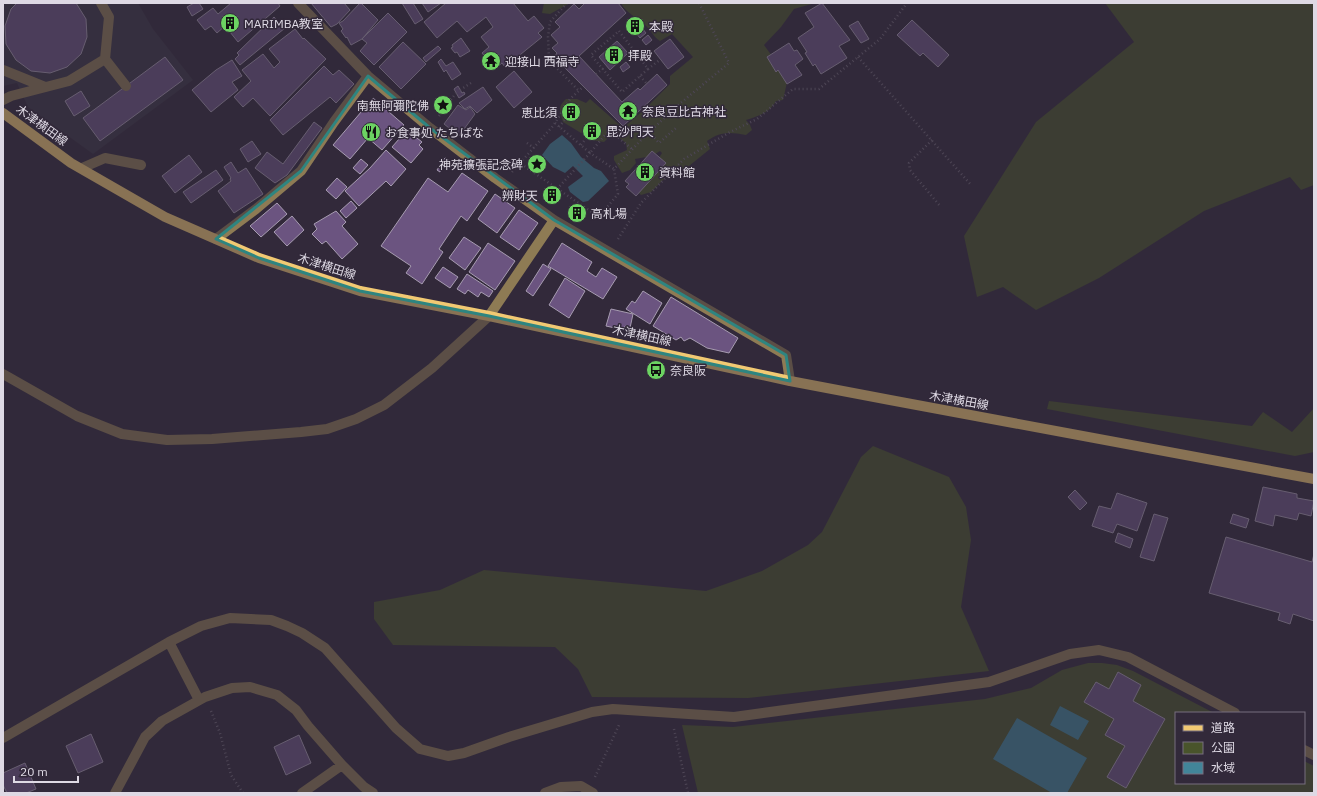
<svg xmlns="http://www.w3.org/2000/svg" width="1317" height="796" font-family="'IBM Plex Sans','Noto Sans JP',sans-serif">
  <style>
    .industrial { fill: #3b3545 }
    .green { fill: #49542b }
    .water { fill: #428599 }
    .building { fill: #6b5480; stroke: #a79cb1 }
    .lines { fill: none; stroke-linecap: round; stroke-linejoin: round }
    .path { stroke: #716978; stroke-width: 2.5; stroke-dasharray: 1 3; stroke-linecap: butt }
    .minor { stroke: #8e7b54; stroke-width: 10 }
    .major { stroke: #f1c973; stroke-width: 10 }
    .marked { fill: none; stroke: #2e8580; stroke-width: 3; stroke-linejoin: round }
    .labels { text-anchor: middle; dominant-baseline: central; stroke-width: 3; stroke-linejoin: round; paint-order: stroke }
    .poi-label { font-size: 12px; fill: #ded9e4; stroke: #32293a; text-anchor: start }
    .street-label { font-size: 12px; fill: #ded9e4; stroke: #32293a }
  </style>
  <rect width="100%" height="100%" fill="#32293a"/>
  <!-- industrial -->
  <path class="industrial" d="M3,3H138L153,29L193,80L93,154L28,107L17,83L3,86Z"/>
  <!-- green -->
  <path class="green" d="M544,3H570L550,14L542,13Z
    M621,3H815L794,9L781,27L764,45L788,78L783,100L776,101C769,113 759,116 746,120L750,125L752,130L746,135C730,132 721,131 707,141L710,149L684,170L670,173L651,192L641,195L634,188L657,161L662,153L660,151L652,156L635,159L636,163L630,170L622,173L614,160V156L627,150L626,143L613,133L604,142L591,140L586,131L581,133L563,122C560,112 557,107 566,99H577L586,103L590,99L623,128L645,109L670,84V76L693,57L672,34L660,41C655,38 653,34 649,29C641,19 627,15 621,3Z
    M1105,3H1314V185L1301,190L1290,177L1204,211L1099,278L1036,310L1003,287L977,297L964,236L1036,122L1134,42Z
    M1049,401L1252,426L1263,412L1292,432L1314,408V452L1295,456L1047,409Z
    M873,446L949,477L966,507L971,540L961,607L989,671L748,698L592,697L578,669L555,647L393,645L374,619V602L440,590L484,570L706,591L762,571L808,545L822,532L861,457Z
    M1088,663H1102L1117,665L1133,671L1214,713H1176V783H1304V761L1314,766V793H698L682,725L733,727L985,699L1031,688L1062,670Z"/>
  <!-- water -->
  <path class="water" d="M562,135L571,143L581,157L594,168L601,171L609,181L588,201L583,202L570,192L568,187L583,176L573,166L565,173L553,167L542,155L550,144Z
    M1060,706L1089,721L1078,740L1050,725Z
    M1017,718L1087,758L1067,793H1052L993,759Z"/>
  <!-- building -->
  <path class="building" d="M17,3H76L86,19L87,37L81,54L67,67L50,73L31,71L16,60L6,44L5,26L11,9Z
    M194,3H199L203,9L192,16L187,7Z
    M231,3H261L262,4L263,3H278L280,6L238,42L230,32L226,25L217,33L211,26L205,30L197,20L213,8L218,14Z
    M311,3H344L350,10L337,24L331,27Z
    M360,3H361L378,20L362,39L351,45L347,37L346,38L341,31L343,29L339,23L343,21Z
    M402,3H413L423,19L415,24Z
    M422,3H441L428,12Z
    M446,3H513L528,21L534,16L544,28L538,33L542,37L505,67L502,63L495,69L482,53L489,47L481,37L493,27L486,17L467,32L457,21L437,38L424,22Z
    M585,3H618L626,13L579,56L622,102L638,88L640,90L657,74L667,85L623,126L554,57L557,53L552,48L558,43L551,35L560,27L555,22L574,4L579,9Z
    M822,3L850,40L839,46L847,58L821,74L815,64L813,66L805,53L807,52L798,38L814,27L805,13Z
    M388,13L407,32L374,65L360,51L367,43L362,39Z
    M274,17L285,28L240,65L235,59L239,55L237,53Z
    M912,20L949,55L938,67L923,53L920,56L897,35Z
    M637,21L640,26L634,31L630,26Z
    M858,21L869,39L861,43L849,26Z
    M642,28L646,33L640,38L636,33Z
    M295,29L303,39L304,38L326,59L270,116L253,98L243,107L234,97L251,81L242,70L263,54L274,68L280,62L269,49Z
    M648,35L652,40L646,45L642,40Z
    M461,38L470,51L460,57L457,52L455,53L451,48L453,47L452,45Z
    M670,39L684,57L668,69L654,51Z
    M617,41L628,53L610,70L599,57Z
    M403,42L426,64L401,89L379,67Z
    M789,43L794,51L797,50L803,59L795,65L802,75L787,84L778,70L776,72L767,57Z
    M438,46L441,49L426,62L423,58Z
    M165,57L183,80L100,141L83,118Z
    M441,59L446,66L453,62L461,74L452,80L446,70L444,72L438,62Z
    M232,60L242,76L232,82L238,90L211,112L192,90L216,70Z
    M626,62L630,67L623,72L620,67Z
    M324,66L333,75L339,70L354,84L336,103L330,97L283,135L270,120Z
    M514,71L532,92L514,108L496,87Z
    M458,86L462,93L464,92L465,94L459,98L454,89Z
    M483,87L492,100L477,113L470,106L465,109L459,103Z
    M81,91L90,106L74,116L65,101Z
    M373,98L404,125L382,150L368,138L350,159L333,145Z
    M458,105L466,110L470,107L475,114L459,136L444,124Z
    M314,122L322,128L287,175L275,183L255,168L267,152L283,164Z
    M407,130L422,142L419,145L423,149L411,163L392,147Z
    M252,141L261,154L248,162L240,149Z
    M386,150L406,169L391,186L386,181L359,206L345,191L370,168Z
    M652,151L666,163L636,196L626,187L629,184L625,181Z
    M189,155L202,172L175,193L162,176Z
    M445,158L449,160L440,172L437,170Z
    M361,159L368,165L360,174L353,168Z
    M231,162L238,173L246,168L263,194L234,213L218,191L231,181L230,179L231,178L224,167Z
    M216,170L223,180L191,203L183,192Z
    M462,173L488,191L467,221L461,216L439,249L443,252L422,284L406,273L411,266L381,246L428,178L448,192Z
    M337,178L347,187L336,199L326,190Z
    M495,194L515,208L497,233L478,219Z
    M351,201L357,208L346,218L340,211Z
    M277,203L287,214L261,237L250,226Z
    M576,207L582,212L577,218L571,213Z
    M519,210L538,223L519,250L500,237Z
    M336,211L346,222L342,226L358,244L342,259L326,241L322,244L312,234L317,229L314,224Z
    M292,216L304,230L287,246L274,232Z
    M464,237L481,248L465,270L449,258Z
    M488,243L515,261L495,290L469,272Z
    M562,243L592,262L587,271L596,277L602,268L617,277L603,299L548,266Z
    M543,264L551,269L533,296L526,291Z
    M443,267L458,277L450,288L435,278Z
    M467,274L493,291L489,297L481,292L478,297L468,290L465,294L457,289Z
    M565,278L585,291L569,318L549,305Z
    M643,291L662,303L650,324L626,309L632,301L635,303Z
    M671,297L738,338L729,353L707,348L690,338L684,341L681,337L676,340L653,326Z
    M611,309L633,314L630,328L625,326L624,330L606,326Z
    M1263,487L1297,494V498L1314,501L1311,516L1299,513L1297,520L1275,515L1273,526L1255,521Z
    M1075,490L1087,503L1080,510L1068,497Z
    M1117,493L1147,503L1137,531L1117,524L1113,533L1092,526L1099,506L1111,509Z
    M1154,514L1168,518L1154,561L1140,557Z
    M1233,514L1249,519L1246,528L1230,523Z
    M1118,533L1133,539L1130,548L1115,542Z
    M1226,537L1312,562L1314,554V621L1293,614L1290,624L1278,620L1280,613L1209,593Z
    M1118,672L1141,685L1133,701L1165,719L1126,788L1107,777L1125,746L1105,735L1114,719L1084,702L1096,682L1109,689Z
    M91,734L103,762L78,773L66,746Z
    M299,735L311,763L286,775L274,747Z
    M25,763L36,789L26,793H7L3,785V773Z"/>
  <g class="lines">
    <!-- path -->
    <path class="path" d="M567,3L550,22L548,37L549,60L579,91
      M619,31L648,69L622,92L591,55Z
      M858,57L971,185
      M648,69L661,59
      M596,74L605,67
      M640,76L647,84
      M460,90L471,83
      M439,116L456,93
      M555,123L590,153L609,130L632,149
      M559,127L570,113
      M649,132L659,143L676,128
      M617,136L626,128
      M932,140L909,163L910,170L940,206
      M527,143L534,148
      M581,145L591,132
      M521,164L599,217L618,194L614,169L641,140L677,106L729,63L699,3
      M512,172L553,126L570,99L583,87
      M557,189L590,153L614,169
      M618,239L641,203L684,159L730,132L757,119L793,89H819L880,39L907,3
      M211,711L220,733L231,775L243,793
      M674,729L688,793
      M595,777L619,725"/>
    <!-- minor -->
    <path class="minor" d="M101,3L109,17L105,59
      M298,3L368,76L430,128L495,178L554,220L786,355L790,381
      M3,70L45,87
      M3,100L11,96L69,81L105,59L126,86
      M82,168L105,158L141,165
      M216,239L256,209L301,171L334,122L368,76
      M3,374L77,416L122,434L167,440L212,439L301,432L327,429L356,419L384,405L432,368L489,316L554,220
      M169,642L199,700
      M3,738L169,642L201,626L230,618L271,620L287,626L302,633L325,648L396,728L420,749L448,756L464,753L509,737L592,712L613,709L734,717L989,682L1070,654L1099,650L1128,657L1235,713
      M1304,750L1314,755
      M115,793L145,737L162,721L205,697L232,688L250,687L277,695L296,710L308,726L342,765L364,787L373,793
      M302,793L342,765
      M545,793L561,787L581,786L593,793"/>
    <!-- major -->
    <path class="major" d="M3,113L71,163L165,217L259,258L360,291L489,316L790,381L890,400L1314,479"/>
  </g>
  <!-- marked area -->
  <path d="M0 0H1317V796H0ZM368,76L430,128L554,220L786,355L790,381L489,316L360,291L259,258L216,239L301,171Z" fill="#32293a" fill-opacity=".55" fill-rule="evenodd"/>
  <path class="marked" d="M368,76L430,128L554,220L786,355L790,381L489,316L360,291L259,258L216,239L301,171Z"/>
  <!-- icons -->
  <defs>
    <g id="building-disc" transform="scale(1)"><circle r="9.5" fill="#6cd362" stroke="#32293a"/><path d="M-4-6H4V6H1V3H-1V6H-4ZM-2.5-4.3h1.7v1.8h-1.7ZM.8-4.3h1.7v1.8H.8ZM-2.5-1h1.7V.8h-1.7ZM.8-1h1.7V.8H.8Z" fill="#111"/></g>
    <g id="temple-disc" transform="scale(1)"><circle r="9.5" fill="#6cd362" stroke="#32293a"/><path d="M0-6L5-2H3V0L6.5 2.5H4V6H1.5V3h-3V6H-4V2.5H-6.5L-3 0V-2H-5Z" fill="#111"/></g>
    <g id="sight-disc" transform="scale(1)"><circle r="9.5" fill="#6cd362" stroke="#32293a"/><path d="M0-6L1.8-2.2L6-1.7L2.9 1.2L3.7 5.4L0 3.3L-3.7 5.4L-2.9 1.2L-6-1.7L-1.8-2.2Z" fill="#111"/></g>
    <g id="restaurant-disc" transform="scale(1)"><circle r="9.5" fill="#6cd362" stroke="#32293a"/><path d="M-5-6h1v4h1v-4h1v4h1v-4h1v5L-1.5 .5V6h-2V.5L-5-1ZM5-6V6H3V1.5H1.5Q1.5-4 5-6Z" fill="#111"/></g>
    <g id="bus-disc" transform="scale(1)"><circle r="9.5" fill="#6cd362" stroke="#32293a"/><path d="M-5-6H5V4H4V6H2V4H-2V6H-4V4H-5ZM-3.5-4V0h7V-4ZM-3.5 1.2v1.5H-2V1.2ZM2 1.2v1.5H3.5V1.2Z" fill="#111"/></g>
  </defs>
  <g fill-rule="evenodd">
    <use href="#building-disc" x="230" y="23"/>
    <use href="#building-disc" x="635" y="26"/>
    <use href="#building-disc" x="614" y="55"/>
    <use href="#temple-disc" x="491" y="61"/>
    <use href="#sight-disc" x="443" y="105"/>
    <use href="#temple-disc" x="628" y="111"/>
    <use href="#building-disc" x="571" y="112"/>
    <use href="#building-disc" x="592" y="131"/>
    <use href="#restaurant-disc" x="371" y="132"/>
    <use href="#sight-disc" x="537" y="164"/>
    <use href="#building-disc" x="645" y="172"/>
    <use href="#building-disc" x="552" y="195"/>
    <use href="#building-disc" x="577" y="213"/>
    <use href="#bus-disc" x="656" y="370"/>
  </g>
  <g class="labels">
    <!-- poi labels -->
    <g class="poi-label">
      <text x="244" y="23">MARIMBA教室</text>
      <text x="649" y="26">本殿</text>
      <text x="628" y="55">拝殿</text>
      <text x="505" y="61">迎接山 西福寺</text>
      <text x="429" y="105" text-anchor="end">南無阿彌陀佛</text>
      <text x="642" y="111">奈良豆比古神社</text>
      <text x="557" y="112" text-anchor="end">恵比須</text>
      <text x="606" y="131">毘沙門天</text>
      <text x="385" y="132">お食事処 たちばな</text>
      <text x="523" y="164" text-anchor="end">神苑擴張記念碑</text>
      <text x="659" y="172">資料館</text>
      <text x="538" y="195" text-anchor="end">辨財天</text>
      <text x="591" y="213">高札場</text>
      <text x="670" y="370">奈良阪</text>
    </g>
    <!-- street labels -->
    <g class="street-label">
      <text transform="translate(42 125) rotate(36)">木津横田線</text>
      <text transform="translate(327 266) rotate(18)">木津横田線</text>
      <text transform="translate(642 335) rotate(12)">木津横田線</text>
      <text transform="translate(959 400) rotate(10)">木津横田線</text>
    </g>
  </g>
  <!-- border -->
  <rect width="1317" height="796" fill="none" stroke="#ded9e4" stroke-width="8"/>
  <!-- legend -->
  <rect x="1175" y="712" width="130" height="72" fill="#32293a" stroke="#776f7e"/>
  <rect x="1183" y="725" width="20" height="6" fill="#f1c973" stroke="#776f7e"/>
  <text x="1211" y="732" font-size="12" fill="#ded9e4">道路</text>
  <rect x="1183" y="742" width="20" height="12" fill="#49542b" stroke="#776f7e"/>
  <text x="1211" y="752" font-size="12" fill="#ded9e4">公園</text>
  <rect x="1183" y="762" width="20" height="12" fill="#428599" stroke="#776f7e"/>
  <text x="1211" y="772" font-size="12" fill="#ded9e4">水域</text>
  <!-- scale -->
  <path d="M14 776v6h64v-6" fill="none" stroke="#ded9e4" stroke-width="2"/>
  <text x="20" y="776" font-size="12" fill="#ded9e4" stroke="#32293a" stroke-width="3" paint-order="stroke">20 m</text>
</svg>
